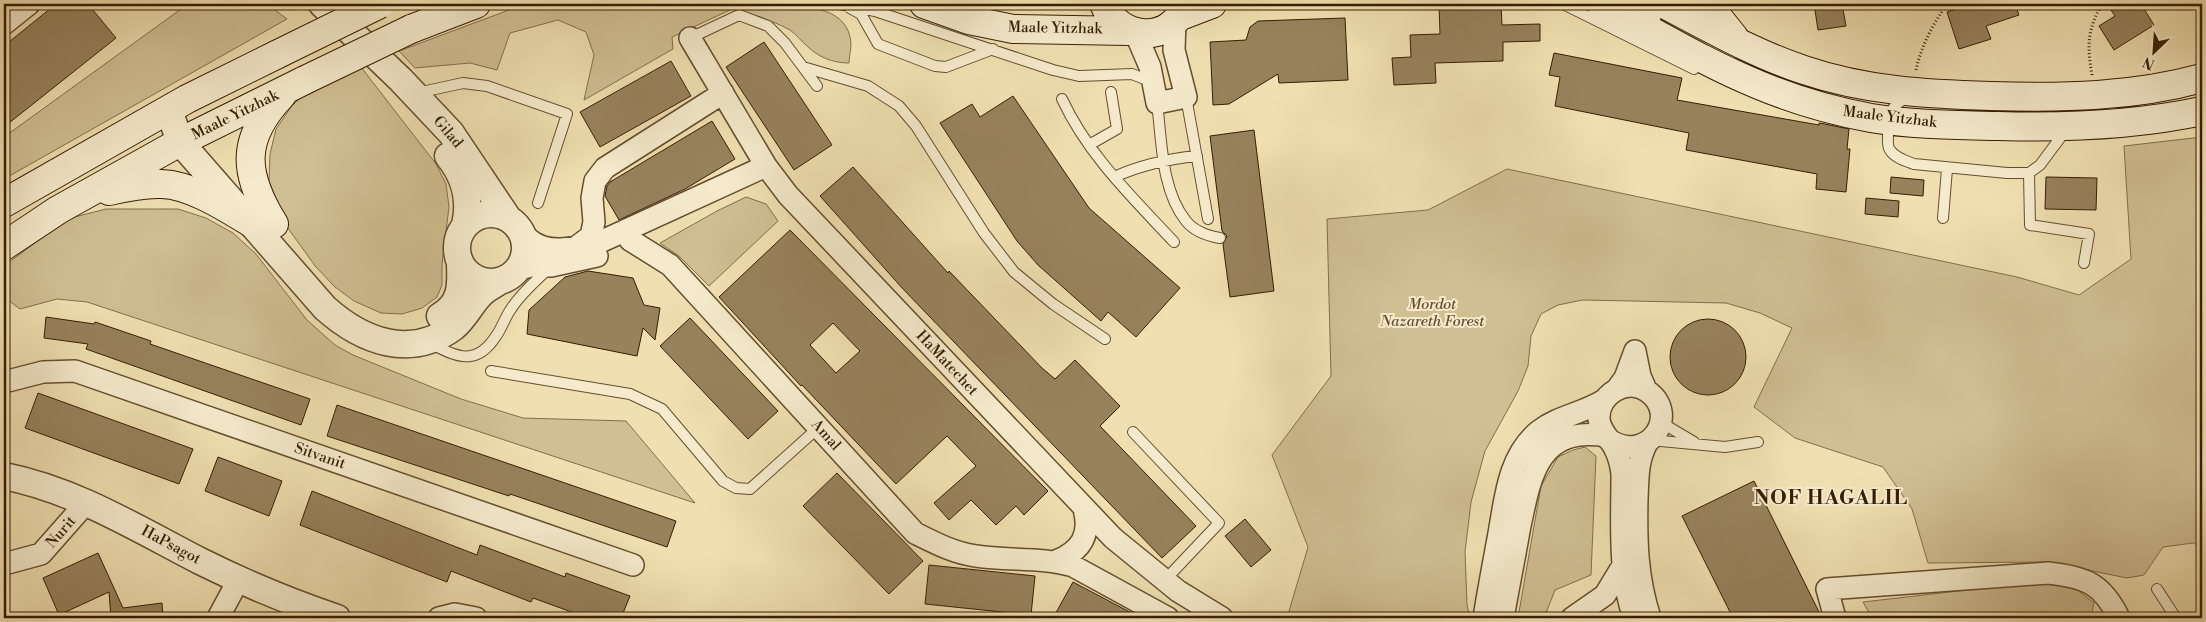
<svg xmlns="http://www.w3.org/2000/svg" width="2206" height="622" font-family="'Libre Bodoni',serif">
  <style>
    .green { fill: #d0bf93; stroke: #836e4b }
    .building { fill: #97825d; stroke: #361d03; fill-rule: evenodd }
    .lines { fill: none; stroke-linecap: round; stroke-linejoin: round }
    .service-casing { stroke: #644e2e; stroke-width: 12 }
    .minor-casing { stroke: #644e2e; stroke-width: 24 }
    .tertiary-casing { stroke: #644e2e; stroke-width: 29 }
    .secondary-casing { stroke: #361d03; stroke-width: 30 }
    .path { stroke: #361d03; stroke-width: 3; stroke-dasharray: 1 2.5; stroke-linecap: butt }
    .service { stroke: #f5ebcc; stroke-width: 10 }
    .minor { stroke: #f5ebcc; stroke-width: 21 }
    .tertiary { stroke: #f5ebcc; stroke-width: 26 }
    .secondary { stroke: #f5ebcc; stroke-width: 28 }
    .secondary-bridge-casing { stroke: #361d03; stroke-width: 30; stroke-linecap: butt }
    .secondary-bridge { stroke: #f5ebcc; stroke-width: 28 }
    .labels { text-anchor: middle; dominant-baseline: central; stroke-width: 4; stroke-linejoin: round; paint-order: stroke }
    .street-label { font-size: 15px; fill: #361d03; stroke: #f5ebcc }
    .park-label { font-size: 15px; font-style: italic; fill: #644e2e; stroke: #f5ebcc }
    .district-label { font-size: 20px; font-weight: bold; letter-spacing: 1px; fill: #361d03; stroke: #f5ebcc }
  </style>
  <rect width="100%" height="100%" fill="#f0e0b1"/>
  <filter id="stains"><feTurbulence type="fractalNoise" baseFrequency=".004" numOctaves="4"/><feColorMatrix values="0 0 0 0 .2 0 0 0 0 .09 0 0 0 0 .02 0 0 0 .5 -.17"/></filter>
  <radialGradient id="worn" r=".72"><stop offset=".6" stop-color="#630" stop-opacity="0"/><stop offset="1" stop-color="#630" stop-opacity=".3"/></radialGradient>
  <!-- green -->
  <path class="green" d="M188,4H267L287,19L4,179V137Z
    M525,4H781C808,7 849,7 851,44C851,50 849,57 849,63C833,63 818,57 807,46C801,41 796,34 790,30C771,20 753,14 732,9L672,37L673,49L584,100L594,55L586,32L558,20L510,33L497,70L470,63L415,68L399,51Z
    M361,67L436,164L446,184L449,207L442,264V285L437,297L422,308L402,314L381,313L354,301L335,287L316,267L287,227L269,181L270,154L276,129L291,107L305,93Z
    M2202,137V547L2193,543L2163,547L2144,575L2127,578L2048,562L1928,563L1912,509L1883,467L1795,438L1754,407L1792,328L1760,313L1726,303L1583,300L1558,305L1541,314L1531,336L1528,366L1518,391L1485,451L1471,502L1465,552L1467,605L1470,618H1287L1308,547L1272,455L1331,376L1327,219L1428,210L1507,169L2017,277L2079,295L2131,259L2124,146Z
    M746,197L766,204L778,221L709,286L679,256L660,243L717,211Z
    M106,209H178L206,218L233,233L256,254L307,320L335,345L353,355L461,399L523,418L626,421L695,503L87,302L57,299L20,309L4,297V266L67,219Z
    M1585,447L1596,456L1591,575L1555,590L1544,618H1518L1541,486L1558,457L1573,450Z
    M2045,581L2075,588L2094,603L2091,617L1872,618L1863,602Z"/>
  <!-- building -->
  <path class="building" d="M56,4H88L116,38L4,127V46Z
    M1439,4H1501L1502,25L1540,24V41L1503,42V61L1435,63L1436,83L1394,85L1392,58L1411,57L1410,35L1440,34Z
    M1814,4H1842L1846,26L1818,30Z
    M1973,4H2015L2019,15L1986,26L1991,39L1959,49L1947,12Z
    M2107,4H2141L2154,25L2114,50L2099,26L2115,16Z
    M1345,18L1348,80L1279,83L1278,74L1229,104L1213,105L1210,42L1246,40L1250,27L1258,21Z
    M764,42L832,145L794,170L726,67Z
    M1554,53L1682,78L1677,100L1819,125V123L1825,124L1849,129L1847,149H1850L1846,192L1816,189L1817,174L1686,150L1689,133L1555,106L1560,77L1549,75Z
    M671,61L691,96L600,147L580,112Z
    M1013,96L1089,208L1180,288L1136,337L1108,312L1101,321L1038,265L1017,241L940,123L972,104L980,117Z
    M712,121L735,159L685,189L619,220L605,196L607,186L610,182Z
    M1254,130L1274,291L1230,297L1223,244L1227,236L1222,231L1210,136Z
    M853,167L948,273L949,271L1042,368L1055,379L1075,360L1120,406L1100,426L1196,526L1162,558L903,289L820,196Z
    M1891,177L1924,180L1923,196L1890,193Z
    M2046,177L2097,178L2096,210L2045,209Z
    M1866,198L1899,201L1898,217L1865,214Z
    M790,230L1048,491L1024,515L1016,506L996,525L971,500L949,520L934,503L976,466L947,436L896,484L802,385L801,386L719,297ZM833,323L860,351L836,373L810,345Z
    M588,271L633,278L644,305L660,308L655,340L643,328L637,356L527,334L529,310L565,277Z
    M46,317L94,324L95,322L151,341L150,344L310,399L301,425L86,349L88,344L44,338Z
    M690,318L778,411L748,439L660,346Z
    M1670 357a38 38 0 1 1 76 0a38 38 0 1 1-76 0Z
    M38,393L193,449L179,484L25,428Z
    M337,405L676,521L667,547L510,494L509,496L327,436Z
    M218,457L282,481L269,516L205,491Z
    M837,473L923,561L889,594L803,506Z
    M1754,481L1822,618H1733L1682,516Z
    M312,491L477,555L480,545L565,577L566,573L630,596L621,618H588L533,598L531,602L451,571L447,582L300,525Z
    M1245,519L1271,550L1251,567L1225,536Z
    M98,553L123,608L162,603L163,618H111L109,592L59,615L43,578Z
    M929,565L1035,576L1031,615L925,604Z
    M1073,582L1141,618H1053Z"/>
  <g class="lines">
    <!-- service casing -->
    <g class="service-casing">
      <path id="service" d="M840,4L875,11L1053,70L1079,76L1132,74L1152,82
        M1563,4L1694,69
        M850,8L861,14L878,44L935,66L946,67L993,49
        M690,38L739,15L768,26L785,43L817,86
        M803,67L868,86L899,106L916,126L984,233L1014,272L1053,304L1105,339
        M417,93L463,83L487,86L567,114L538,203
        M1186,97L1208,219
        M1909,97C1890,105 1887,115 1888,135C1888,140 1887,146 1890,150C1895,158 1906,161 1914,164L2007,173H2029L2040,165L2066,130
        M1062,99C1088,155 1132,197 1174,242
        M1157,103C1162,141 1161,190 1186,221C1194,231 1208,236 1220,238
        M1089,145L1117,129L1111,92
        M2029,173L2030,225L2089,234L2084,263
        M1114,177C1141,165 1167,159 1197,156
        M1943,218L1947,169
        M430,343C457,358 477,366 496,336C502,328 505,317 511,309C521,293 537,280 550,267
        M491,371L630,394L662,409L723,481L736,488L750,489L819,427
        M1662,418L1667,426L1694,442
        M1133,432L1219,523L1165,580
        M1650,440L1725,447L1758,442
        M2157,589L2176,618"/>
    </g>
    <!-- minor casing -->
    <g class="minor-casing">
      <path id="minor" d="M4,24L29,4
        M1135,32L1150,67L1157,103L1186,97L1174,50L1175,20
        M690,38L766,166L788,195L1113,538L1178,591L1222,618
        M517,226C521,230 525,236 530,240C549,256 578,247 600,242L766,166
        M630,240L670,265L915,533C935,543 954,553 976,556C1009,561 1042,557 1073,566L1168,618
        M575,248L591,236L594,222L592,198L595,181L605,168L723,93
        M519,269L531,266H551L597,256
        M4,382L43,372L75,371L633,565
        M1617,389L1625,378L1635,351L1640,376L1646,390
        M1608,439C1647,466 1682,415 1647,391C1626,377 1598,395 1599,419C1600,432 1610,438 1615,449C1619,457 1621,465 1622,474C1622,523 1618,572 1634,618
        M1647,443C1637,461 1638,479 1637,499C1636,542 1637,577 1650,618
        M1056,561C1081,551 1091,535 1084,509
        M4,564L41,554L86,503
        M218,618L239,579
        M439,618L455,614L476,618
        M1484,618C1488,592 1493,566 1498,539C1505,502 1507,457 1539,431C1558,416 1584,413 1604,400
        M1503,618C1508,589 1514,560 1519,531C1530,478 1537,425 1606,436
        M1572,618L1605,595L1622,567
        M1835,618L1827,589L2048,573C2085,577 2102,583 2119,618"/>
    </g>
    <!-- tertiary casing -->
    <g class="tertiary-casing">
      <path id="tertiary" d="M322,4L401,80L451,133L508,218
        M1646,27L1649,4
        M169,110L180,142L325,308C362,341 410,360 454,327C465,318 471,304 481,294C486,289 494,285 500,281
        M448,156C465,177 471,199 465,225
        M457 248a34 34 0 1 1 68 0a34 34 0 1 1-68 0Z
        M440,316C461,304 461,286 460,265
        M4,476C75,490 136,528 200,561C244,583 290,602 337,618"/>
    </g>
    <!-- secondary casing -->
    <g class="secondary-casing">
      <path id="secondary" d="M924,4L969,20L1013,29L1129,31
        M1104,4C1119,41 1172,45 1185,4
        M1601,4C1653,31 1705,63 1759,85C1795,100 1833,111 1871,118C1913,125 1957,125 1999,126C2067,128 2136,125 2202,111
        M1664,4C1710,28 1755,54 1804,70C1866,91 1927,94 1991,96C2063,98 2133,97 2202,78
        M1711,4L1718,17L1734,37
        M1178,17L1212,4
        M411,29L476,4
        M109,191C126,187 144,183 162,184C192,185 228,209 253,224
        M4,203L187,99L278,54
        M274,224C243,174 240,139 282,95
        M4,246L58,210L180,142L305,80"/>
    </g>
    <!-- path -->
    <path class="path" d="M1916,70C1921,46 1933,24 1947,4
      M2092,75C2087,46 2087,30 2102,4"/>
    <!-- service -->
    <use href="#service" class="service"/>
    <!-- minor -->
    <use href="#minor" class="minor"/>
    <!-- tertiary -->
    <use href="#tertiary" class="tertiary"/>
    <!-- secondary -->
    <use href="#secondary" class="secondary"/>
    <!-- secondary-bridge casing -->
    <g class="secondary-bridge-casing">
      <path id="secondary-bridge" d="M278,54L380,4
        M305,80L411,29"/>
    </g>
    <!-- secondary-bridge -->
    <use href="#secondary-bridge" class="secondary-bridge"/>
  </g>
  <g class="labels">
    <!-- street labels -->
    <g class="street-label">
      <text transform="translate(1055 28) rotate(1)">Maale Yitzhak</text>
      <text transform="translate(235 115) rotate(-26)">Maale Yitzhak</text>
      <text transform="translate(1890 117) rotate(7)">Maale Yitzhak</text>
      <text transform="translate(448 132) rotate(50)">Gilad</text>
      <text transform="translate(947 363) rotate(47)">HaMatechet</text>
      <text transform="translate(826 435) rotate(48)">Amal</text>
      <text transform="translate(320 456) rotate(19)">Sitvanit</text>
      <text transform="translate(61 532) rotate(-49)">Nurit</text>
      <text transform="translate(171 545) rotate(28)">HaPsagot</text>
    </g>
    <!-- park labels -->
    <g class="park-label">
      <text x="1432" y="304">Mordot<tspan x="1432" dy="17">Nazareth Forest</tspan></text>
    </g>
    <!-- district labels -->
    <g class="district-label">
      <text x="1831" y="498">NOF HAGALIL</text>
    </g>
  </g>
  <!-- margin -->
  <rect width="2206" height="622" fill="none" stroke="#f0e0b1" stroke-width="20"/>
  <rect x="5" y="5" width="2196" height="612" fill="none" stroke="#361d03" stroke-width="2.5"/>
  <rect x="10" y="10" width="2186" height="602" fill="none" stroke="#361d03"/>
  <!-- north arrow -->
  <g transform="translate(2154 52) rotate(205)" stroke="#f5ebcc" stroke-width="4" paint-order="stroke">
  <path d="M0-4L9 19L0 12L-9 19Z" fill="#361d03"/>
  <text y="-8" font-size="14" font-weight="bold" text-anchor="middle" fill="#361d03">N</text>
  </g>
  <rect width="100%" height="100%" filter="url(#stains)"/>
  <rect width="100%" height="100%" fill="url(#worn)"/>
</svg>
